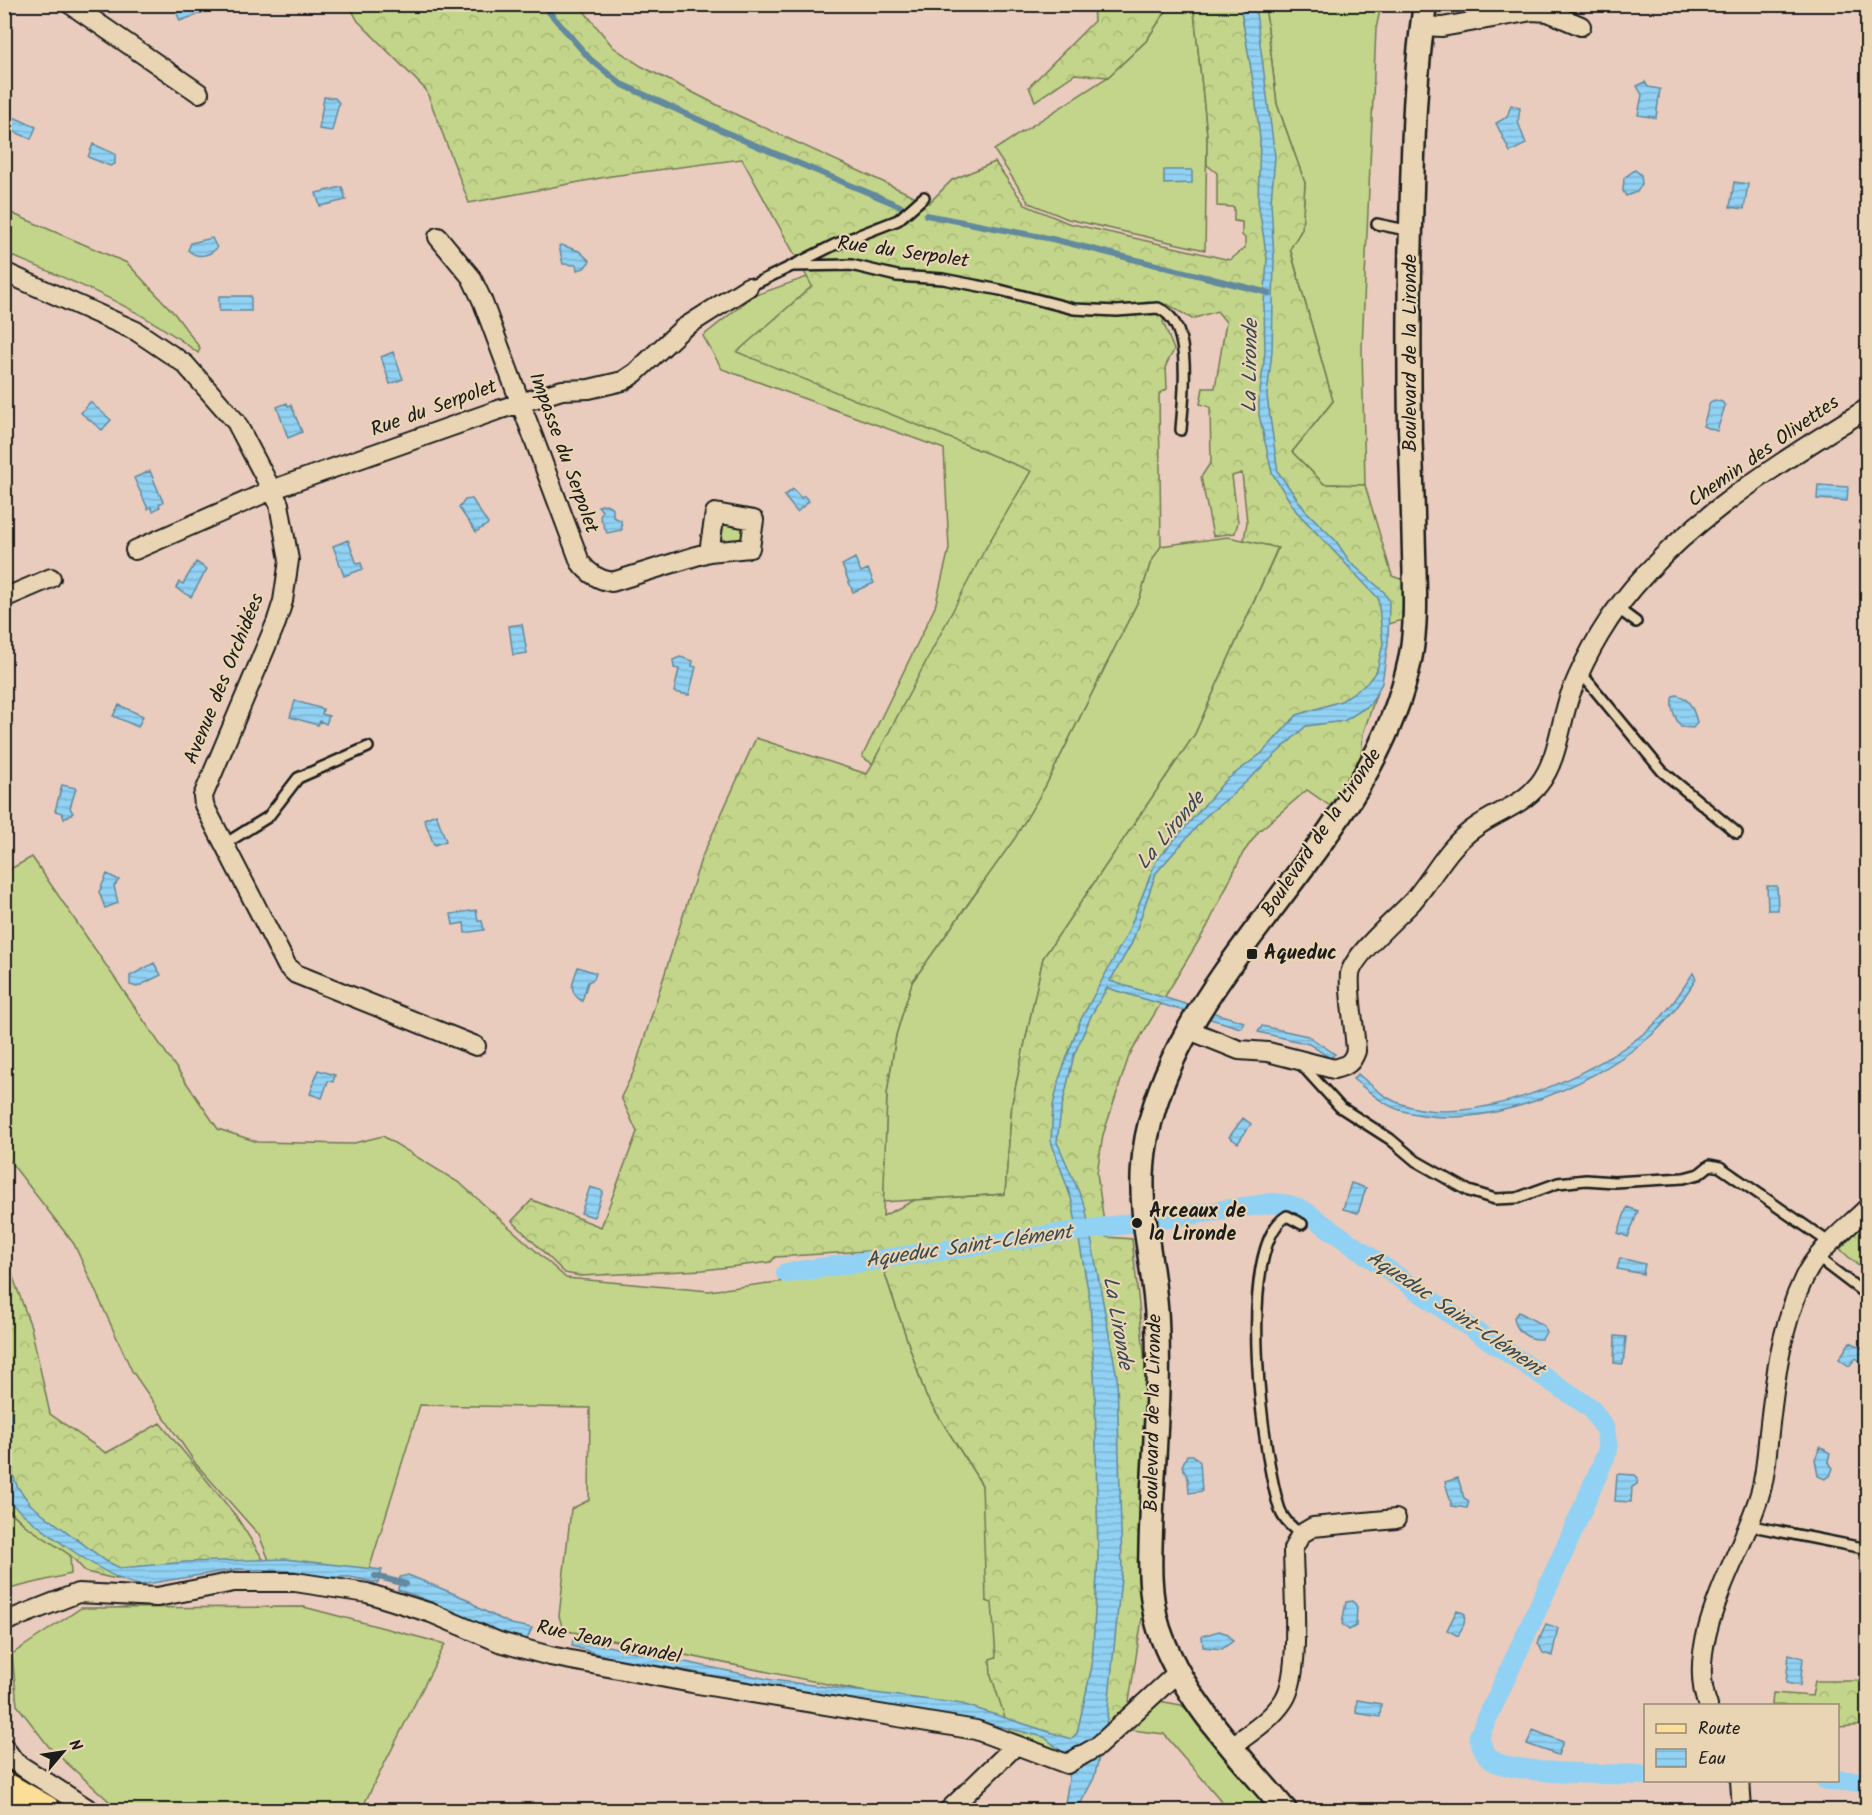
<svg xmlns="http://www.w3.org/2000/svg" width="1872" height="1815" font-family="Kalam,sans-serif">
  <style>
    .grass { fill: #c3d58a; stroke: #707853; stroke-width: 1.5 }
    .forest { fill: url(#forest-crowns); stroke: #707853; stroke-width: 1.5; fill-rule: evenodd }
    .water { fill: url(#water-rules); stroke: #62899d; stroke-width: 1.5 }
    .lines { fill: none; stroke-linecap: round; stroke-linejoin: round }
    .stream { stroke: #62899d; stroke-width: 6 }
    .canal { stroke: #91d1f3; stroke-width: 20 }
    .service-casing { stroke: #1c1c1c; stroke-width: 14 }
    .minor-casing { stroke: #1c1c1c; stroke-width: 22 }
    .tertiary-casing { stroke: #1c1c1c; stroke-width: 27 }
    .primary-casing { stroke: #1c1c1c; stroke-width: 33 }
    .service { stroke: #e9d5b3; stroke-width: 9 }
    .minor { stroke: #e9d5b3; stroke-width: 18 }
    .tertiary { stroke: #e9d5b3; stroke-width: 22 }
    .primary { stroke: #fdde96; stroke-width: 28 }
    .poi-dot { fill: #1c1c1c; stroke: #e9d5b3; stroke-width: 2 }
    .labels { text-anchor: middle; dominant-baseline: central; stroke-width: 4.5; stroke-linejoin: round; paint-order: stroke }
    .street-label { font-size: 20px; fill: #1c1c1c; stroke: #e9d5b3 }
    .poi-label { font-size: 20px; font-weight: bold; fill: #1c1c1c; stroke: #e9d5b3; text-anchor: start }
    .water-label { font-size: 21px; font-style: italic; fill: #394952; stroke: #e9d5b3 }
  </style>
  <defs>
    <pattern id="forest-crowns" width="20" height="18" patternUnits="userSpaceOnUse" patternTransform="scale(1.5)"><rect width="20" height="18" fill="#c3d58a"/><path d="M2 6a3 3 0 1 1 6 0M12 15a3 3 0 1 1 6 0" fill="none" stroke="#a7b676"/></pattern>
    <pattern id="water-rules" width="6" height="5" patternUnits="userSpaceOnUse" patternTransform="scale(1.5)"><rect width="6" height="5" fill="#91d1f3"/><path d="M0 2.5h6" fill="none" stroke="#7cb3d0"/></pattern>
  </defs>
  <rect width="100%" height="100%" fill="#e9ccbe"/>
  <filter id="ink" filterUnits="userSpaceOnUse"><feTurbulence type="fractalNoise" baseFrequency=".0167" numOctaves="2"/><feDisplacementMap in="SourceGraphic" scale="12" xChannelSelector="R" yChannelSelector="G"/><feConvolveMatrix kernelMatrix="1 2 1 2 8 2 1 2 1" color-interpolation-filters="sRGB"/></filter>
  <g filter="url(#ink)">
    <!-- grass -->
    <path class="grass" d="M1170,5H1182L1194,11L1207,134L1205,250L1068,219L1029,203L994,150L1108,77L1146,41Z
      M1265,5H1381L1376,29L1362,347L1365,485L1324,484L1292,452L1333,401L1290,248L1302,229L1305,183L1277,104Z
      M4,210L127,263L174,313L200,348L198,353C140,307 72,281 5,253Z
      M873,254L1114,393L914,790L862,757L935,607L949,549L944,449L722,369L703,336L753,296Z
      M722,521L742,524L743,540L721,542Z
      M1228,537L1278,547L1195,734L1043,958L1012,1103L1005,1194L883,1202L887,1093L896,1035L912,982L981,886L1045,787L1140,597L1150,564L1160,546Z
      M32,857L218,1129L258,1142L350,1144L383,1136L461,1184L566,1278L709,1291L883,1268L926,1396L982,1485L1013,1728L890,1697L563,1630L559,1616L571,1509L589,1500L590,1408L420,1405L368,1573H308L273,1570L259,1535L196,1464L132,1371L74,1244L5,1155V872Z
      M4,1506L25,1525L70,1555L71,1574L5,1590Z
      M304,1607L445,1644L361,1810H119L49,1747L17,1705L12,1654L81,1608Z
      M1159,1701L1181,1705L1197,1717L1271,1810H1229L1164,1734L1124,1729Z"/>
    <!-- forest -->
    <path class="forest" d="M349,5H579L613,47L641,66L737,115L929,203L952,180L995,162L1025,205L1068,223L1230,260L1245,248V238L1242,235V222L1234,221V207L1217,206V173L1207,165V134L1194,11L1182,5H1265L1277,104L1305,183L1302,229L1290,249L1333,401L1292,452L1324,484L1365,485L1392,576L1403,580L1402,620L1388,624L1382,677L1363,734L1361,757L1330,806L1307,790L1259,831L1243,853L1207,927L1129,1056L1103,1135L1097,1173L1106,1237L1132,1239L1146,1372L1139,1524L1138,1569L1143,1612L1128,1708L1113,1726L1066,1756L1012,1739L991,1675L990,1659L996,1657L992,1603L986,1601L982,1485L926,1396L883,1268L882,1250L775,1257L771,1262L703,1270L580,1276L565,1273L512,1221L532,1200L601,1227L637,1132L621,1097L634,1071L701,859L756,738L867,774L984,551L1031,471L737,352L812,286L742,159L611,176L469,203L426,90L358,21ZM1167,304L1192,319L1217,311L1226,322L1215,388H1203L1200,404L1210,407L1211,462L1201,477L1213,536L1235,533L1238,522L1232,476L1242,473L1247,522L1244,540L1278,548L1195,734L1043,958L1012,1103L1005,1194L915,1200L883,1216L887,1093L896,1035L912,982L1015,838L1045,787L1140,597L1150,564L1161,546L1159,394L1167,389L1166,365L1174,350L1163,322Z
      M1093,5H1170L1146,41L1108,77L1075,74L1035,101L1029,87L1094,21Z
      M1867,1221V1274L1840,1249Z
      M4,1252L31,1327L50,1414L106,1453L160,1423L236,1516L268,1567L116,1579L86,1572L70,1555L25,1525L5,1506Z
      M1867,1665V1725L1838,1727V1706L1772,1705L1773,1693L1812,1696L1815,1681H1865Z"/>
    <!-- water -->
    <path class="water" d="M193,5H216L217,7L180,21L176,11Z
      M1240,5H1255L1275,157L1271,201L1274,260L1272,351L1267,396L1278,472L1305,510L1336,541L1350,562L1384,592L1389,601L1388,643L1382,683L1370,705L1344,721L1306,726L1232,795L1207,815L1156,873L1132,943L1110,981L1244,1022L1241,1028L1107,988L1092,1014L1074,1055L1061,1111L1057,1142L1085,1206L1117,1377L1122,1568L1106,1728L1094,1778L1077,1810H1064L1073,1753L1066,1755L1044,1737L986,1723L608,1657L572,1646L573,1639L772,1680L962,1704L1071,1739L1077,1733L1092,1666L1098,1556L1095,1393L1090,1301L1072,1201L1051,1141L1053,1106L1059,1079L1080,1021L1128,932L1156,861L1225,781L1262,753L1297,715L1341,701L1367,683L1377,670L1383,644L1378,598L1296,511L1272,473L1259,415V400L1265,352L1264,304L1267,259L1258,201L1260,139L1254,87Z
      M1645,82L1648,87L1660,89L1656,118L1638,115L1642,95L1637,86Z
      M324,97L335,98L339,103L332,131L319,129Z
      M1511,105L1520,108L1518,122L1526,144L1510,152L1496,123L1507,117Z
      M11,116L36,127L31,139L6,128Z
      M93,144L115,154V164L110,166L88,157Z
      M1164,170H1192V183L1164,184Z
      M1635,170L1641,175L1642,184L1637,192L1626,196L1623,191L1624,178Z
      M1734,182L1748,184L1744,209L1730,207Z
      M342,187L346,200L320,206L316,193Z
      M212,238L217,248C209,256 197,259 188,250L191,243Z
      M561,245L579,251L590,261L584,268L577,270L576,265L563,264L559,246Z
      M219,296H251V311H219Z
      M393,352L403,379L390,384L381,357Z
      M1715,400L1722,402L1725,406L1717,431L1703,426L1710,402Z
      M90,402L111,420L102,430L81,413Z
      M287,403L288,406L291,405L302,432L288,438L277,407Z
      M150,471L163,502L159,504L160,507L153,511L151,507L148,509L134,478Z
      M1818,485L1848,487L1847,501L1817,499Z
      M793,489L801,498L804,496L809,501L797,512L784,496Z
      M472,499L488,524L476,532L459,508L465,500Z
      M606,504L613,508V517L621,520L622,530L607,533L600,517L602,511L598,506Z
      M348,540L357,564L361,563L363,569L344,576L333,546Z
      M855,558L861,572L868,569L874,583L853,592L842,565Z
      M196,562L207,569L191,597L176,588L179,582L183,584Z
      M522,624L527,653L513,655L509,626Z
      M680,657L693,661L692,666L696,667L689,695L674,692L679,669L674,668L673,660Z
      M1677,695C1690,698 1694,711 1697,722L1693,728L1681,727C1675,718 1669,705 1673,696Z
      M295,701L323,709L322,714L329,716L326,724L320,721L318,725L290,717Z
      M119,705L143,716L138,727L113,716Z
      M62,785L76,788L70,808L73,813L64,819L62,813L55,811Z
      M436,814L446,841L434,845L424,819Z
      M107,874L119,880L114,886L118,903L105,908L99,892Z
      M1767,886H1777L1778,910H1768Z
      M476,910L478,921H482L484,930L465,933L464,923L453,925L451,914Z
      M154,963L161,975L137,987L130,985V976Z
      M578,967L596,973L594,979L588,982L582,1001C567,992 573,981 578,967Z
      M1693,973L1696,979C1682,1001 1667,1023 1647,1039C1586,1089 1482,1133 1403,1111C1384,1106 1369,1091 1353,1079L1358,1074C1370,1084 1383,1097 1399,1103C1469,1132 1593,1076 1648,1030C1666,1015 1680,993 1693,973Z
      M1262,1026L1308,1036L1335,1054L1330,1058L1309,1044L1258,1032Z
      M318,1070L335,1075L333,1082L328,1081L322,1098L310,1094Z
      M1243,1118L1251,1124L1238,1143L1229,1137Z
      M1351,1183L1366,1188L1358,1213L1343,1209Z
      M590,1187L603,1191L594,1217L581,1213Z
      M1627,1207L1638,1211L1628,1237L1618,1233Z
      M1620,1258L1645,1264L1643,1274L1617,1269Z
      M1519,1312L1544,1326L1546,1332L1542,1339C1528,1340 1515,1331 1514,1317Z
      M1615,1336L1626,1337L1623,1364L1614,1363Z
      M1850,1342L1867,1350L1866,1366L1856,1358L1849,1366L1839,1359Z
      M4,1375L12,1425L13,1474L17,1486L31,1505L106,1561L120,1568L186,1562L285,1559L382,1570L378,1583L350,1577H324L293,1571L237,1569L140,1585C107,1581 31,1522 5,1498Z
      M1820,1447L1830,1453L1828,1461L1833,1468L1830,1476L1825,1479L1818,1476L1815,1459Z
      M1187,1455H1193L1200,1462L1202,1491L1189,1493L1188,1479L1182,1466Z
      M1617,1474L1635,1475L1638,1478L1637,1484L1632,1487L1631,1502L1615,1501Z
      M1458,1478L1464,1498L1469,1501L1467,1508L1452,1506L1445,1482Z
      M408,1575L467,1599L480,1609L511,1624L532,1628L527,1639C480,1629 443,1603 398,1590L400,1577Z
      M1353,1601L1357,1607L1356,1626L1349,1630L1342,1624L1346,1602Z
      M1457,1610L1465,1614L1464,1624L1458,1636L1447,1630Z
      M1546,1624L1558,1628L1552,1656L1543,1653L1538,1643Z
      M1219,1631L1228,1634L1233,1641L1222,1649L1203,1647L1202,1636Z
      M1789,1654L1803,1658L1800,1686L1786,1683Z
      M1357,1700L1381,1704L1380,1717L1356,1713Z
      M1533,1730L1563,1742L1558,1755L1527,1744Z"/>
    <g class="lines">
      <!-- stream -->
      <path class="stream" d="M542,4L590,59L621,84L743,140L900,206
        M926,215L1052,239L1269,293
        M375,1576L406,1584"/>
      <!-- canal -->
      <path class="canal" d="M786,1273L1273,1203L1290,1205L1303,1210L1465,1324L1591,1408L1605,1429L1608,1450L1565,1549L1479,1736C1481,1745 1484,1754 1492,1760C1513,1775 1616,1774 1646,1775
        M1826,1780L1868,1782"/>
      <!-- service casing -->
      <g class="service-casing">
        <path id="service" d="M1377,224L1411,231
          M794,265L834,245L898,220L924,197
          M748,287L792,266L851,265L897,276L943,279L1000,290L1074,309L1117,311L1158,308C1195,323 1183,399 1181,430
          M1617,608L1636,622
          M1581,673L1662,771L1737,833
          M223,845L268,817L298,778L368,747
          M1299,1062L1340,1107L1390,1139L1416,1161L1469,1191L1495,1199L1517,1198L1558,1183L1586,1180L1614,1182L1684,1178L1699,1174L1710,1165L1720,1167L1830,1243
          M1818,1258L1868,1296
          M1747,1525L1868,1549
          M1301,1534C1292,1528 1284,1521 1280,1510C1263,1459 1234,1247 1287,1216L1302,1224"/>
      </g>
      <!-- minor casing -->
      <g class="minor-casing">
        <path id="minor" d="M70,4L199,93
          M1422,26L1442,27L1532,11L1548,12L1581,26
          M438,237L471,277L482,300L580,562C588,573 598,580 612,582L709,552L750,548L754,520L715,513L709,552
          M4,272L136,331L185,364L236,422L279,504L289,560L283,601L276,623L203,796L204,805L287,966L296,974L476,1046
          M135,550L274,489L498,410L562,390L589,389L623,381L635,373L682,329L748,287
          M4,598L51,578
          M1189,1030L1239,1050L1268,1052L1334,1069C1347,1066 1352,1063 1356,1051C1355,1030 1348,993 1350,974C1353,955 1398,917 1412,902C1434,877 1447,846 1476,827C1498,811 1522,806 1539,784C1558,760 1560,723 1570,695C1578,675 1589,652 1600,634C1656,539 1775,465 1868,408
          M4,1622L78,1593L157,1597L234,1582H295L367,1593L431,1613L499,1642L550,1656L692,1683L976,1730L1067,1764L1098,1746L1178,1672
          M1708,1706C1682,1639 1744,1554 1761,1490C1766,1472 1767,1451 1769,1432C1775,1379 1781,1325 1804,1278C1817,1250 1846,1229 1868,1207
          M1232,1746C1250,1733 1272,1719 1284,1700C1302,1672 1293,1584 1293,1549L1301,1534L1313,1527L1396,1519
          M4,1747L15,1762L90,1810
          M1740,1780L1742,1810
          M949,1810L1015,1746"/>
      </g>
      <!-- tertiary casing -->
      <g class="tertiary-casing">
        <path id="tertiary" d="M1285,1810C1239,1755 1182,1698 1159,1629C1146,1588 1151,1545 1152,1504C1155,1443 1160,1382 1157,1321C1155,1269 1139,1218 1143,1167C1145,1127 1161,1082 1179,1047C1247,915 1379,809 1410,660C1417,626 1415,589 1414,554C1413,512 1412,471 1410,429C1409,361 1409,294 1411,226C1413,152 1414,78 1425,4"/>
      </g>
      <!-- primary casing -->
      <g class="primary-casing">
        <path id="primary" d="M4,1786L46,1810"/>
      </g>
      <!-- service -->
      <use href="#service" class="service"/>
      <!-- minor -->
      <use href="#minor" class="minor"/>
      <!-- tertiary -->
      <use href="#tertiary" class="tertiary"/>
      <!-- primary -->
      <use href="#primary" class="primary"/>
    </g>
  </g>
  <!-- markers -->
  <g class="poi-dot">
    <rect x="1246" y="948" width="12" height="12" rx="3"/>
    <circle cx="1137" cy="1223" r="6"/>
  </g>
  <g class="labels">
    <!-- street labels -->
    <g class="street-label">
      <text transform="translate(903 253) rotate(8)">Rue du Serpolet</text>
      <text transform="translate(1411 353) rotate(-90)">Boulevard de la Lironde</text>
      <text transform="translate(434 409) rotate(-20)">Rue du Serpolet</text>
      <text transform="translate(1764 452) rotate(-35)">Chemin des Olivettes</text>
      <text transform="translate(563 453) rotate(70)">Impasse du Serpolet</text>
      <text transform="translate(225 679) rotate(-68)">Avenue des Orchidées</text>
      <text transform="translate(1322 833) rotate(-56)">Boulevard de la Lironde</text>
      <text transform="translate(1154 1413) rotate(-89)">Boulevard de la Lironde</text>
      <text transform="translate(609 1643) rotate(12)">Rue Jean Grandel</text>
    </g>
    <!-- poi labels -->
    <g class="poi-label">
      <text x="1264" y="954">Aqueduc</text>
      <text x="1149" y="1212">Arceaux de<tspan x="1149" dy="23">la Lironde</tspan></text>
    </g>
    <!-- water labels -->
    <g class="water-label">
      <text transform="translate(1251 366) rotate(-89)">La Lironde</text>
      <text transform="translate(1171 831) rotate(-50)">La Lironde</text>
      <text transform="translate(969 1247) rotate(-8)">Aqueduc Saint-Clément</text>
      <text transform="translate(1455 1314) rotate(34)">Aqueduc Saint-Clément</text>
      <text transform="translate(1117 1323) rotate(80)">La Lironde</text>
    </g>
  </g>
  <!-- margin -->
  <rect width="1872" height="1815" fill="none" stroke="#e9d5b3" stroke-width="24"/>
  <rect x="12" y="12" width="1848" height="1791" fill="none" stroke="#1c1c1c" stroke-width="2" filter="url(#ink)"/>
  <!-- legend -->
  <rect x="1644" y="1704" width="195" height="78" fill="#e9d5b3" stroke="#978b77" stroke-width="1.5"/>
  <rect x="1656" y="1724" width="30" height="9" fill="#fdde96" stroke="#978b77" stroke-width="1.5"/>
  <text x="1698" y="1734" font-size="18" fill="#1c1c1c">Route</text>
  <rect x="1656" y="1749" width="30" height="18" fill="url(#water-rules)" stroke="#978b77" stroke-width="1.5"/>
  <text x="1698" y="1764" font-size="18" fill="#1c1c1c">Eau</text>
  <!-- north arrow -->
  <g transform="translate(63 1752) rotate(61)" stroke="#e9d5b3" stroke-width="4.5" paint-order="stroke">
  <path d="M0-4.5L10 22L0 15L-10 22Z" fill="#1c1c1c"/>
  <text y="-9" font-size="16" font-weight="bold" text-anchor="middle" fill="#1c1c1c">N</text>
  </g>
</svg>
